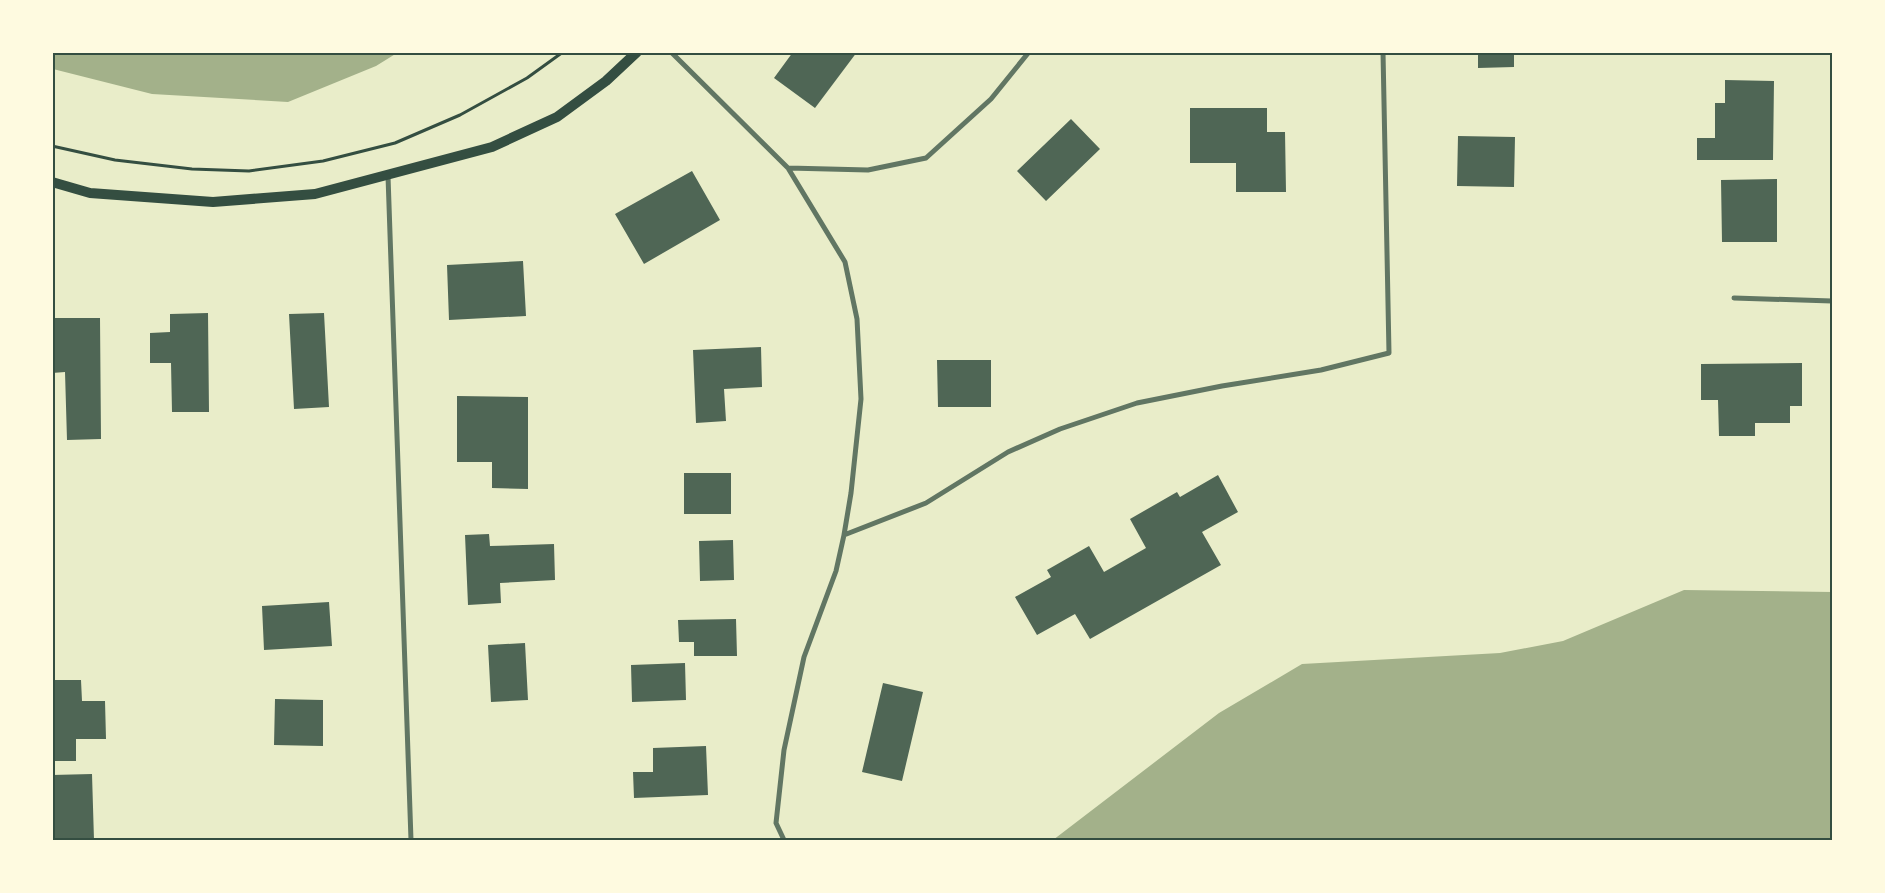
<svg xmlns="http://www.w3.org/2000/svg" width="1885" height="893" font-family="Montserrat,sans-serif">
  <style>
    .water { fill: #a3b18a }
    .building { fill: #4f6655 }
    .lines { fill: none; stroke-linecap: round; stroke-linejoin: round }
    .path { stroke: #344e41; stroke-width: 3 }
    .minor { stroke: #617663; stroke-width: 5 }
    .secondary { stroke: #344e41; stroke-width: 10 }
    .neatline { fill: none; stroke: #344e41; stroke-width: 2 }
  </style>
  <rect width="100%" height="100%" fill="#e9edc9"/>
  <!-- water -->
  <path class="water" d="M52,53L53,52L397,53L376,66L288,102L152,94L53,69Z
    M1684,590L1832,592V840H1053L1219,713L1302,664L1500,653L1563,641Z"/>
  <!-- building -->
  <path class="building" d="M793,52H857L815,108L774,78Z
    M1461,52H1514V67L1478,68V55H1461Z
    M1725,80L1774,81L1773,160H1697V138H1715V103H1725Z
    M1190,108H1267V132H1285L1286,192H1236V163H1190Z
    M1071,119L1100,149L1046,201L1017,171Z
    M1458,136L1515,137L1514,187L1457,186Z
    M692,171L720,220L644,264L615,214Z
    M1777,179V242H1722L1721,180Z
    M523,261L526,316L449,320L447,265Z
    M208,313L209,412H172L171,363H150V333L170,332V314Z
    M324,313L329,407L294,409L289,314Z
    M52,318H100L101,439L67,440L65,372L52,373Z
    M761,347L762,387L724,389L726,421L696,423L693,350Z
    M937,360H991V407H938Z
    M1802,363V406H1790V423H1755V436H1719L1718,400H1701V364Z
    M457,396L528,397V489L492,488V462H457Z
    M684,473H731V514H684Z
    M1218,475L1238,512L1202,532L1221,565L1090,639L1075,614L1037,635L1015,597L1051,577L1047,570L1089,546L1104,572L1146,548L1130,519L1177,492L1180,497Z
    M489,534L490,546L554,544L555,580L500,583L501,603L468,605L465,535Z
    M733,540L734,580L700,581L699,541Z
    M329,602L332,646L264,650L262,606Z
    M736,619L737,656H694V642H679L678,620Z
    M525,643L528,700L491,702L488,645Z
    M685,663L686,700L632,702L631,665Z
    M52,680H81L82,701H105L106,739H76V761H52Z
    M883,683L923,692L902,781L862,772Z
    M275,699L323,700V746L274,745Z
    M706,746L708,795L634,798L633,772H653V748Z
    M92,774L94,840H52V775Z"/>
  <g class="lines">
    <!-- path -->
    <path class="path" d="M52,146L115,160L192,169L249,171L323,161L395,143L460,115L527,78L563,52"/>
    <!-- minor -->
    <path class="minor" d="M671,52L788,168L845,262L857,319L861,399L851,493L844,535
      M788,168L868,170L926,158L991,99L1029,52
      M388,176L411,840
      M1734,298L1832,301
      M784,840L776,823L784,750L804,657L836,571L844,535L926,503L1008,452L1060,429L1137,403L1222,386L1321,370L1389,353L1383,52"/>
    <!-- secondary -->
    <path class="secondary" d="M52,182L90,193L213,202L315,194L492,147L557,117L606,81L637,52"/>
  </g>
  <!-- border -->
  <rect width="1885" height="893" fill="none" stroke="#fefae0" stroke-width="108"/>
  <rect x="54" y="54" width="1777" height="785" class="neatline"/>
</svg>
